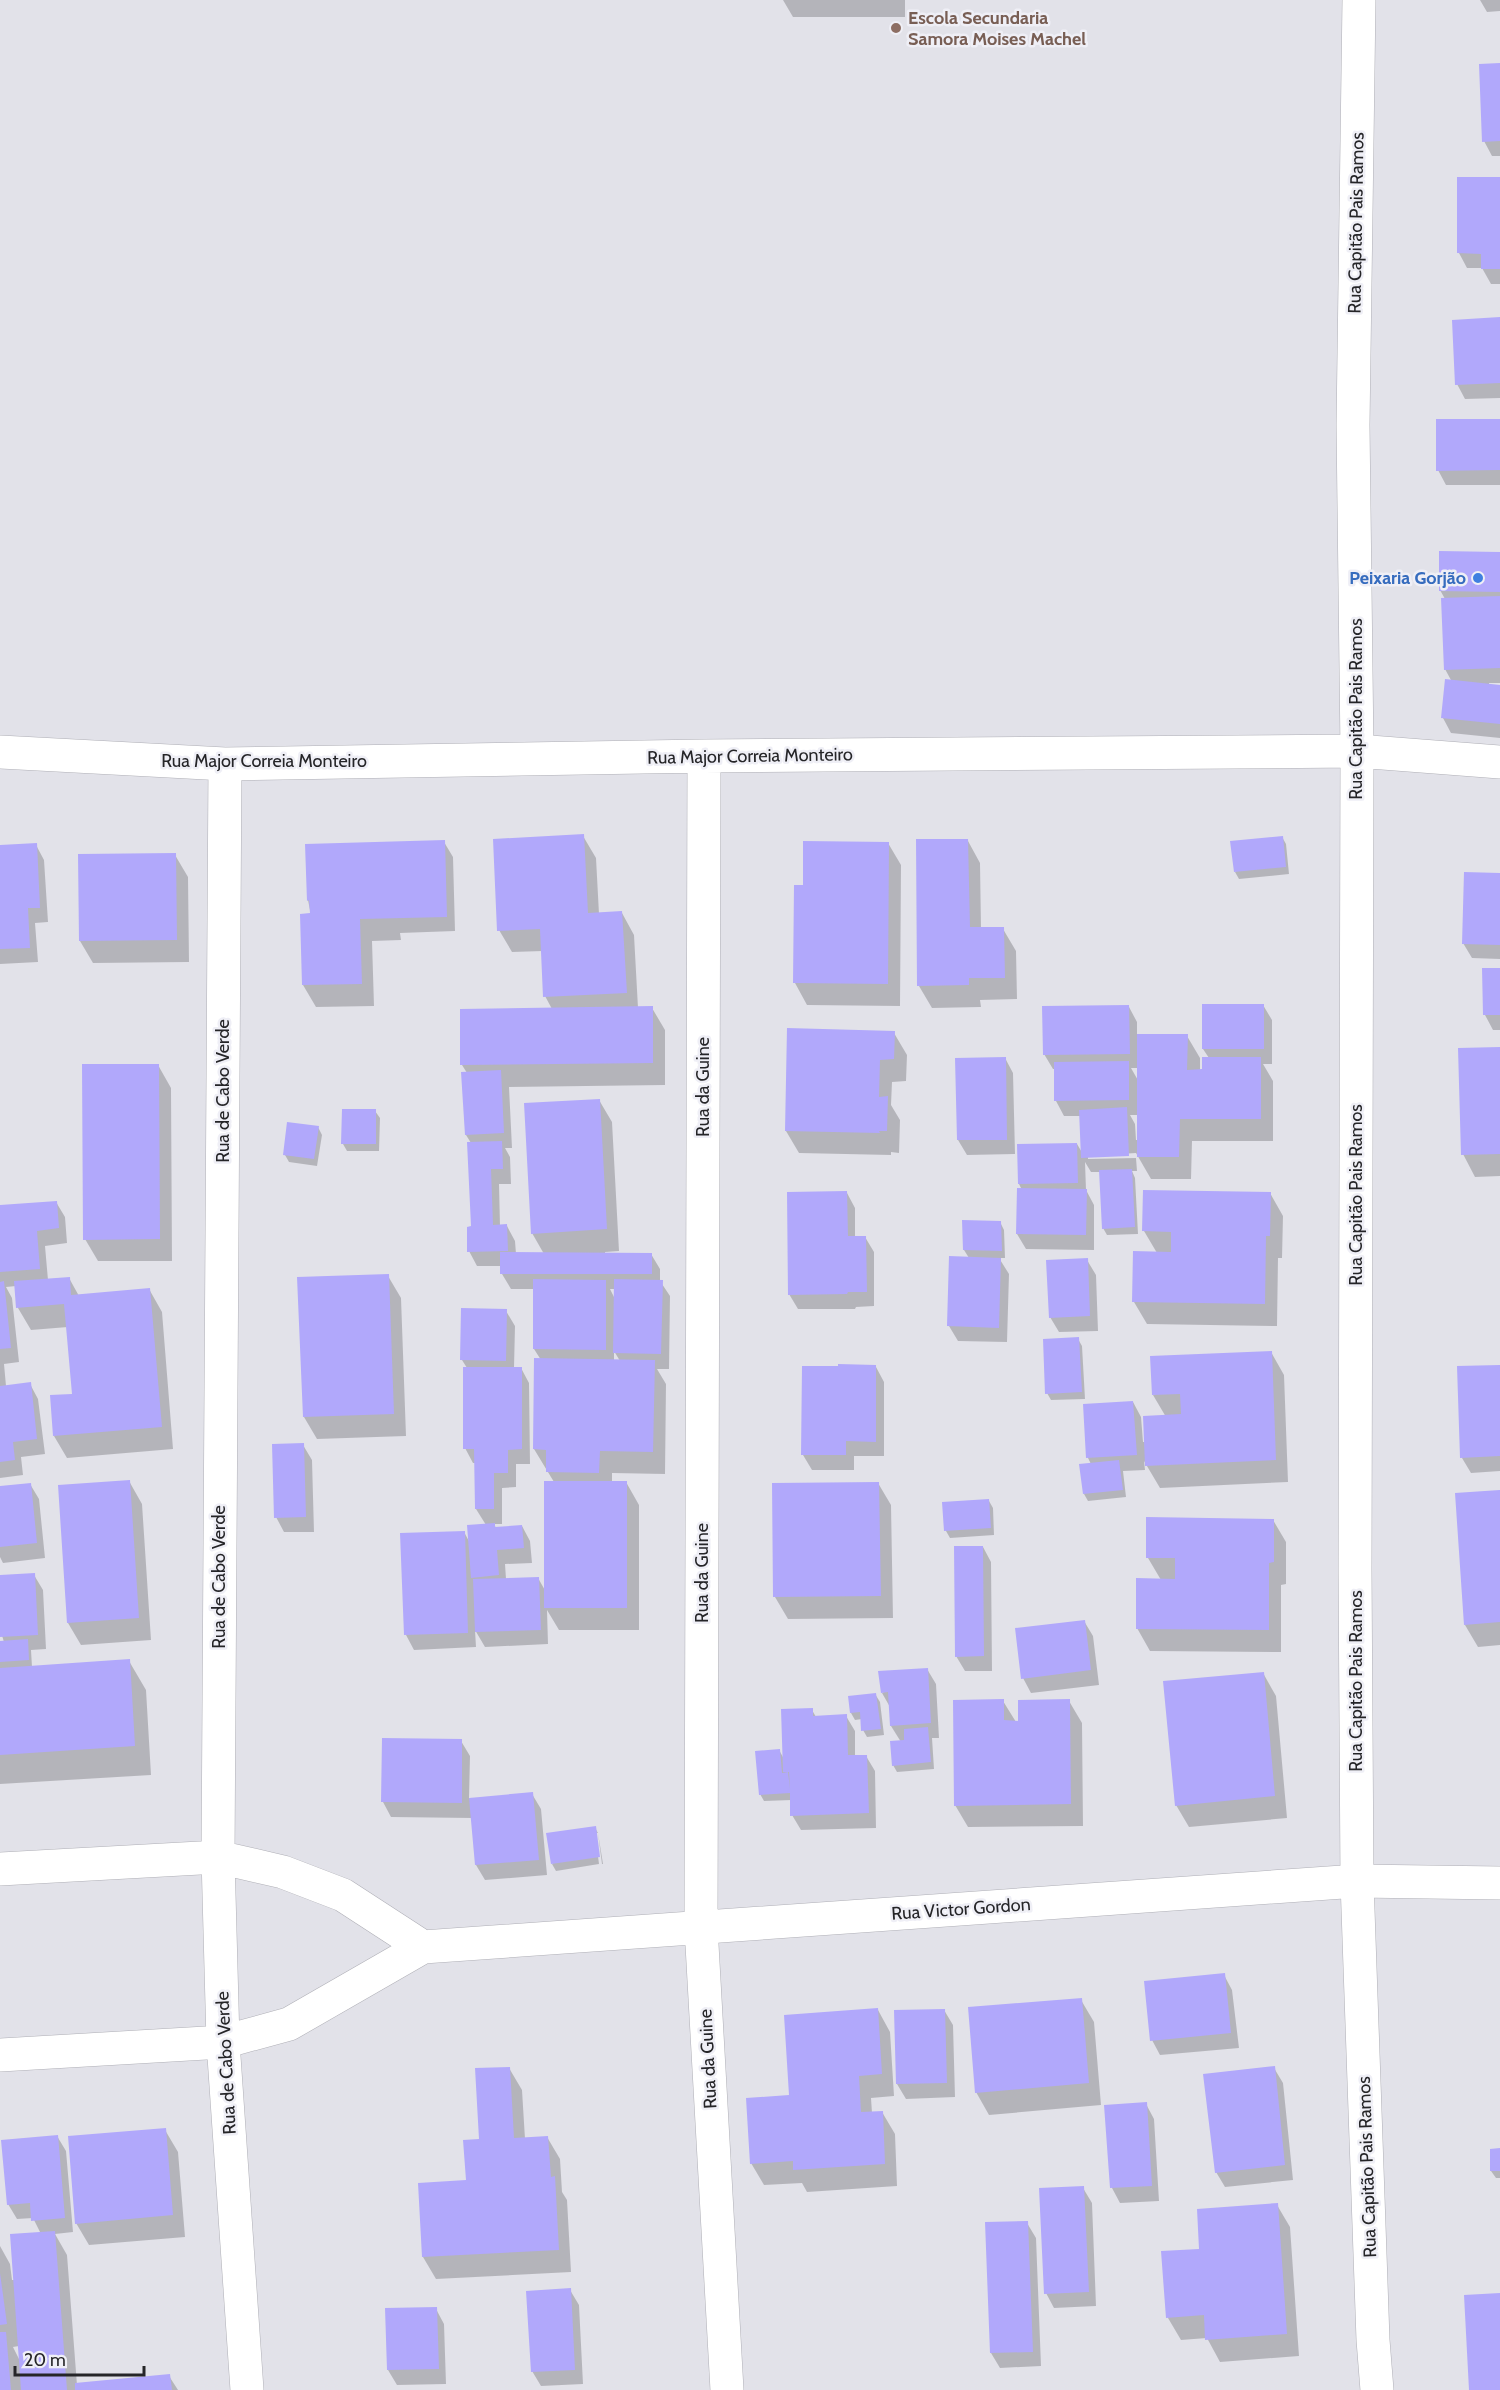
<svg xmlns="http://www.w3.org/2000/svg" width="1500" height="2390" font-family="Cabin,sans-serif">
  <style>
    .shadow { fill: #0003; fill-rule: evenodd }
    .building { fill: #b1a8fb }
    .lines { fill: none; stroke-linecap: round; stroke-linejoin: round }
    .street-casing { stroke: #afafb6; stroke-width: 34 }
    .street { stroke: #fff; stroke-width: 33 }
    .education-dot { fill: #8d6e63; stroke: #efeff6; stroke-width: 2 }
    .shop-dot { fill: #3f7fe0; stroke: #efeff6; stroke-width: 2 }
    .labels { text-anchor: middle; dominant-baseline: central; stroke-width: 5; stroke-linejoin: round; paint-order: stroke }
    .education-label { font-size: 18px; font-weight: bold; fill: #785e54; stroke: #efeff6; text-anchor: start }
    .street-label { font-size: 18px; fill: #252528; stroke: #efeff6 }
    .shop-label { font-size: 18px; font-weight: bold; fill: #366cbe; stroke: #efeff6; text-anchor: end }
  </style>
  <rect width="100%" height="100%" fill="#e2e2e9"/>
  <!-- shadow -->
  <path class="shadow" d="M783,0H905V17H793Z
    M1480,0H1500V11L1487,12Z
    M1500,65V156H1492L1484,141Z
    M1500,179V284H1491L1482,268H1467L1459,253Z
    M1500,319V398L1465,399L1457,384Z
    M1500,420V485H1446L1438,470Z
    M1500,553V683H1489V685L1500,686V738L1451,733L1443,718L1452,682L1445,669V599L1440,590Z
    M583,836L596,858L599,914L622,913L634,935L638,1008H652L665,1030V1085L509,1087L512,1148H505L510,1157L511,1184H499L500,1226H507L515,1241L516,1254H544L532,1233L599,1100L612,1122L619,1251L605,1252V1254H651L660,1269V1281L670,1296L669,1369H657L666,1384L665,1474L612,1473V1482H626L639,1505V1630H559L547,1610L548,1644L485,1647L475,1630L476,1647L414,1650L406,1635L464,1532L470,1543L486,1525L476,1509V1463H473L465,1448L467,1368L462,1360L506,1311L515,1326L514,1368H521L529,1383L530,1464H516V1487L502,1488V1524H494L496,1528L522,1526L530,1541L532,1563L505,1564L506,1579L538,1578L546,1592L554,1482L534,1449L541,1360L534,1349L535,1289H511L502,1274V1266H477L469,1251L472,1228L471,1143L466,1135L467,1073L462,1065L461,1010L552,1009L545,996L543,951L512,952L499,930ZM610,1289H616L615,1299ZM614,1351L620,1361H614Z
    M1282,837L1286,844L1289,874L1239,879L1235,872Z
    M968,841L980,863L981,929H1003L1016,951L1017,999L980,1000L981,1007L932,1008L919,986Z
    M444,842L453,857L455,931L400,933L401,940L372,941L374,1006L316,1007L303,985L311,915L308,900Z
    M888,843L901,865L900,1006L807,1005L795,983L804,886Z
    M36,845L44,860L48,922L35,923L38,962L0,964V847Z
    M175,855L188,877L189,962L93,963L80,941Z
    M1500,874V959L1472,958L1463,943Z
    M1500,970V1030H1493L1485,1015Z
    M1263,1005L1272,1020V1064H1263L1273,1081V1141H1192L1191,1179H1151L1136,1153L1088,1156V1159L1136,1158L1137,1171H1132L1135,1178L1138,1234L1107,1235L1103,1228L1101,1172H1091L1085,1162L1086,1190L1094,1205V1250L1026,1249L1017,1234L1018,1189L1022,1190L1019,1184L1018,1145L1077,1144L1083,1154L1081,1116H1064L1056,1101L1055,1069H1053L1044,1054L1129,1007L1137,1022V1035L1187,1036L1200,1058V1071H1203L1209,1058L1203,1049ZM1131,1068H1139V1082ZM1130,1115H1138V1140H1136L1135,1124Z
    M894,1033L907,1055L906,1081L892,1082L891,1105L900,1120L899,1153L891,1152V1155L799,1153L786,1131Z
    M1500,1048V1176L1475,1177L1463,1154Z
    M1005,1058L1013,1073L1015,1154L967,1155L958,1140Z
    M158,1065L171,1088L172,1261H98L85,1239Z
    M375,1111L380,1118L379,1151H347L343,1144Z
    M318,1127L322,1135L317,1166L289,1162L285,1155Z
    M847,1193L855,1208V1238L865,1237L874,1252V1306L856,1307L855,1309H798L789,1294Z
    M1270,1193L1283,1216L1282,1258H1278L1277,1326L1147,1324L1134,1302L1157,1253L1144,1231Z
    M56,1202L65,1217L67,1243L45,1246L48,1280L69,1278L79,1296L149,1289L162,1312L173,1449L67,1458L54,1436L74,1395L68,1327L31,1330L18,1308L16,1286L6,1287L12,1298L19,1362L4,1364L6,1386L30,1384L38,1399L45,1454L21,1457L23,1475L0,1478V1207Z
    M1000,1222L1004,1230L1005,1258H999L1009,1274L1007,1342L958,1341L949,1326L969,1258L964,1250Z
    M1087,1260L1096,1275L1098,1331L1059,1332L1050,1317Z
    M388,1276L401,1298L406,1436L317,1439L304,1417Z
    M1078,1339L1082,1346L1085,1399L1051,1400L1047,1393Z
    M1271,1352L1284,1375L1288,1482L1160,1488L1144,1461L1145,1470L1123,1471L1126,1497L1088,1501L1084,1494L1091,1464L1088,1458L1084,1406L1133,1402L1141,1417L1143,1442H1146L1166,1417L1153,1395Z
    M1500,1366V1471L1471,1473L1462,1458Z
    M876,1367L884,1382V1456H854V1470H812L803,1455Z
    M303,1445L312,1460L314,1532H284L276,1517Z
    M129,1481L142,1504L151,1640L81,1645L68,1623Z
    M878,1483L891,1505L893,1618L788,1619L775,1597Z
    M30,1484L39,1499L45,1558L3,1563L0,1557V1488Z
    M1500,1491V1645L1478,1647L1465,1625Z
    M989,1501L993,1508L994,1535L950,1538L946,1531L944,1504Z
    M1273,1520L1286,1542V1584L1281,1585V1652L1150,1651L1137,1628L1161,1580L1148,1558Z
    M983,1547L991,1562L992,1671H965L956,1656Z
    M34,1575L43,1590L46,1649L31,1650L32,1667L129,1661L146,1690L151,1775L0,1784V1643L4,1642L0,1629V1576Z
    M1084,1621L1093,1636L1099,1685L1031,1693L1023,1678Z
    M927,1669L936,1684L939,1738H932L934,1769L897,1772L893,1765L901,1742L891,1726L890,1707L882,1693Z
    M1263,1673L1276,1696L1287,1818L1189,1827L1176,1805Z
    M875,1694L880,1702L884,1735L867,1737L863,1730L862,1719L855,1720L851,1713L849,1697Z
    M1003,1701L1016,1722L1069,1701L1082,1723L1083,1826L968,1827L955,1805Z
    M812,1710L816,1717L846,1716L855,1731V1756H866L875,1771L876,1828L801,1830L792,1815V1800L764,1801L760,1794L779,1750L784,1759Z
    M461,1741L470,1756L469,1799L532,1794L541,1809L547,1875L485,1880L476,1865L472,1818L391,1817L383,1802Z
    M595,1828L598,1833H595L599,1864L556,1871L552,1864Z
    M598,1833L603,1864H602Z
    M1224,1975L1232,1990L1239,2048L1160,2055L1152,2040Z
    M1081,2000L1094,2022L1101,2105L989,2115L976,2092Z
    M878,2010L890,2032L894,2096L871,2098L872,2113L882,2112L895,2134L897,2186L807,2192L802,2183L764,2185L751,2163L790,2097Z
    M944,2010L953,2025L955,2097L906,2099L897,2084Z
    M509,2068L522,2090L525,2139L547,2137L560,2159L562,2192L567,2200L571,2272L436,2279L423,2257L419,2185L467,2182L480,2141Z
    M1274,2068L1283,2083L1293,2180L1225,2187L1216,2172Z
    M1146,2104L1154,2119L1159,2201L1120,2203L1112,2188L1106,2106Z
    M165,2130L178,2152L185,2237L89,2245L76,2223Z
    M57,2136L66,2151L73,2232L55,2234L67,2255L77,2385L169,2376L178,2390H0V2246L10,2264L12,2280H15L41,2234L33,2218L17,2219L8,2204ZM19,2346L20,2361L13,2347Z
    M1500,2150V2178H1496L1491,2171Z
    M1083,2188L1092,2203L1096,2306L1054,2308L1046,2293Z
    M1277,2205L1290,2227L1299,2356L1220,2362L1207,2338L1181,2340L1168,2318L1163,2253L1201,2250Z
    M1027,2223L1036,2238L1041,2366L1000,2368L991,2353Z
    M570,2290L579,2305L583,2384L541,2386L532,2371Z
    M436,2309L444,2324L446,2384L397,2385L388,2370Z"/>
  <!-- building -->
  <path class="building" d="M1500,63V141L1482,142L1479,64Z
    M1457,177H1500V269H1481V254L1457,253Z
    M1500,317V383L1455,385L1452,320Z
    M1436,419H1500V470L1436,471Z
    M1439,551L1500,552V592L1439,591Z
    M1500,596V668L1444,670L1441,598Z
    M1445,679L1500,685V724L1441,718Z
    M584,834L588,913L622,911L627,993L543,997L540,929L497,931L493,839Z
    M1283,836L1286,867L1234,872L1230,841Z
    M916,839H968L970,927H1004L1005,978H969V985L917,986Z
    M445,840L447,917L360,919L362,984L302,985L300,914L310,913L309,900L307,901L305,844Z
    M803,841L889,842L888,984L793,983L794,885H803Z
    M37,843L40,908H28L30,948L0,949V845Z
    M176,853L177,940L79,941L78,854Z
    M1464,872L1500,873V945L1462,944Z
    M1482,968H1500V1015H1483Z
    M1202,1004H1264V1049H1202Z
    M1129,1005L1130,1054L1043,1055L1042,1006Z
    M653,1006V1063L460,1065V1009Z
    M787,1028L895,1031L894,1059L880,1060L879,1097L888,1096L887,1131H879L880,1133L785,1131Z
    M1137,1034H1188L1187,1070L1202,1069V1057H1261V1119H1180L1179,1157H1137Z
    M1500,1047V1154L1461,1155L1458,1048Z
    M1006,1057L1007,1140H957L955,1058Z
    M1129,1061V1100L1054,1101V1062Z
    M82,1064H159L160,1239L83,1240Z
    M501,1070L504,1133L465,1135L461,1072Z
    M600,1099L607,1229L531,1234L524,1103Z
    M1127,1107L1129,1156L1081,1158L1079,1110Z
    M342,1109H376V1144H341Z
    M287,1122L319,1126L314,1159L283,1155Z
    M502,1141L503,1169H491L493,1225L507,1224L508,1251L467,1252V1227L471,1226L467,1142Z
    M1077,1143L1078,1183L1018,1184L1017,1144Z
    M1132,1169L1135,1227L1102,1229L1099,1170Z
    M1017,1188L1087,1189L1086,1235L1016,1234Z
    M1143,1190L1271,1192L1270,1236H1266L1265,1304L1132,1302L1133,1251L1171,1252V1232L1142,1231Z
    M847,1191L848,1236H866L867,1292H848L847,1294L788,1295L787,1192Z
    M57,1201L59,1228L37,1231L40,1269L0,1272V1205Z
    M962,1220L1001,1221L1002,1251L963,1250Z
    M500,1252L652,1253V1274H500Z
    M949,1256L1001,1258L999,1328L947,1326Z
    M1088,1258L1090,1316L1049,1318L1046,1260Z
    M389,1274L394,1414L303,1417L297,1277Z
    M70,1277L71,1295L150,1288L162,1427L53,1436L50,1395L72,1394L64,1304L16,1308L14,1281Z
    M533,1279L606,1280V1350L533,1349Z
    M614,1279L663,1280L661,1354L613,1353Z
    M4,1281L11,1348L0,1349V1282Z
    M461,1308L507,1309L506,1361L460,1360Z
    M1079,1337L1082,1392L1045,1394L1043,1339Z
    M1272,1351L1276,1460L1145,1466L1143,1416L1181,1414L1180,1394L1152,1395L1150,1356Z
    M534,1358L655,1360L653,1452L600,1451L599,1473L546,1472V1450L533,1449Z
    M838,1364L876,1365V1442L846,1441V1455H801L802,1366H838Z
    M1500,1365V1456L1460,1458L1457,1366Z
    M463,1367H522V1449L508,1450V1473H494V1509H475L474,1449H463Z
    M31,1382L37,1439L13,1442L15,1460L0,1462V1386Z
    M1133,1401L1137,1455L1086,1458L1083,1404Z
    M304,1443L306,1517L274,1518L272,1444Z
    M1119,1460L1123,1490L1083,1494L1079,1464Z
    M130,1480L139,1618L67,1623L58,1485Z
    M544,1481H627V1608H544Z
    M879,1482L881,1596L773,1597L772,1483Z
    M31,1483L37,1543L0,1547V1486Z
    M1500,1490V1622L1464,1625L1455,1493Z
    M989,1499L991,1528L944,1531L942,1502Z
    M1146,1517L1274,1519V1562L1269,1563V1630L1136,1629V1578L1175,1579V1558H1146Z
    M495,1523V1527L522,1525L524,1548L497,1550L499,1575L471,1578L467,1525Z
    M465,1531L468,1633L404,1635L400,1533Z
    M954,1546H983L984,1656L955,1657Z
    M35,1573L38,1635L0,1637V1575Z
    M539,1577L541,1630L475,1632L473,1579Z
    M1085,1620L1091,1670L1021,1679L1015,1628Z
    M28,1639L29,1660L0,1662V1641Z
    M130,1659L135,1746L0,1755V1668Z
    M928,1668L931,1723L890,1726L888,1692L881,1693L878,1671Z
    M1264,1672L1275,1796L1175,1806L1163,1681Z
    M876,1693L881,1729L861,1731L860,1712L850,1713L848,1696Z
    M1004,1699V1720L1018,1721V1700L1070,1699L1071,1804L954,1806L953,1700Z
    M813,1708V1716L847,1714L848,1755H867L869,1813L790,1816V1793L759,1795L755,1751L780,1749L782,1773L788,1772L790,1789L789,1772H794H783L781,1709Z
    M928,1727L931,1762L892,1766L890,1741L904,1740V1729Z
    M382,1738L462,1739V1803L381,1802Z
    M533,1792L539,1860L475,1865L469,1798Z
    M596,1826L600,1857L551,1864L546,1833Z
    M1225,1973L1231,2033L1150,2041L1144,1981Z
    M1082,1998L1089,2083L975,2093L968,2007Z
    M878,2008L882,2074L859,2076L861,2112L883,2111L885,2164L793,2170V2161L750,2164L746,2098L789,2095L784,2015Z
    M945,2009L947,2083L896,2084L894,2010Z
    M1275,2066L1285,2165L1215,2173L1203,2074Z
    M510,2067L514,2138L548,2136L551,2177L555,2176L559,2250L422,2257L418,2183L466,2180L463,2140L479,2139L475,2068Z
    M1147,2102L1152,2186L1110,2188L1104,2105Z
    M166,2128L173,2215L75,2224L68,2136Z
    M58,2135L65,2218L31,2221L30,2203L7,2205L1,2140Z
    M1500,2148V2171H1490V2149Z
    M1084,2186L1089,2292L1044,2294L1039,2188Z
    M1278,2203L1287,2334L1205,2340L1204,2315L1166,2318L1161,2251L1199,2249L1197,2209Z
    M1028,2221L1033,2352L990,2353L985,2222Z
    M55,2231L67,2390H21L10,2234Z
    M0,2273L7,2324L0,2325Z
    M571,2288L575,2370L531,2372L526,2291Z
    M1500,2293V2390H1469L1464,2295Z
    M437,2307L439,2369L387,2370L385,2308Z
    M0,2332H6L11,2390H0Z
    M170,2374L172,2390H75V2383Z"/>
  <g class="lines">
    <!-- street casing -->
    <g class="street-casing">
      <path id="street" d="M1359,0L1353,425L1357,751L1355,1569L1357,1881L1373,2340L1377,2390
        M0,752L225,764L704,756L1357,751L1500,762
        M704,756L701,1927L727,2390
        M225,764L218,1857L223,2042L247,2390
        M0,1869L218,1857L283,1872L343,1895L423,1947
        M0,2055L223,2042L289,2024L423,1947L1357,1881L1500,1883"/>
    </g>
    <!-- street -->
    <use href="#street" class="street"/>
  </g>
  <!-- markers -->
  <circle class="education-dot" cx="896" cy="28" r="6"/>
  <circle class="shop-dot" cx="1478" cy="578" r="6"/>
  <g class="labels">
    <!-- education labels -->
    <g class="education-label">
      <text x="908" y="18">Escola Secundaria<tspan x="908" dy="21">Samora Moises Machel</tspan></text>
    </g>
    <!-- street labels -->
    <g class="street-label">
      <text transform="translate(1356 223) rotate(-89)">Rua Capitão Pais Ramos</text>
      <text transform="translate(1356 709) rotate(-90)">Rua Capitão Pais Ramos</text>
      <text transform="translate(750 756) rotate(-1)">Rua Major Correia Monteiro</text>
      <text x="264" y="761">Rua Major Correia Monteiro</text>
      <text transform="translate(703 1087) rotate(-90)">Rua da Guine</text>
      <text transform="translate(223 1091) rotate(-90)">Rua de Cabo Verde</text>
      <text transform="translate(1356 1195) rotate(-90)">Rua Capitão Pais Ramos</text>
      <text transform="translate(702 1573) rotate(-90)">Rua da Guine</text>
      <text transform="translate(219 1577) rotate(-90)">Rua de Cabo Verde</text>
      <text transform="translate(1356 1681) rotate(-90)">Rua Capitão Pais Ramos</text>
      <text transform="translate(961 1909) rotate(-4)">Rua Victor Gordon</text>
      <text transform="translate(708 2059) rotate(-93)">Rua da Guine</text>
      <text transform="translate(226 2063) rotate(-93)">Rua de Cabo Verde</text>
      <text transform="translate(1367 2167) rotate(-92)">Rua Capitão Pais Ramos</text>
    </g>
    <!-- shop labels -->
    <g class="shop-label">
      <text x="1466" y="578">Peixaria Gorjão</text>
    </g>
  </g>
  <!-- scale -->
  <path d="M15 2366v9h129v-9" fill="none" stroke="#252528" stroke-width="3"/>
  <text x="24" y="2366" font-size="18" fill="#252528" stroke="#efeff6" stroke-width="4.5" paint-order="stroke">20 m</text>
</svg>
